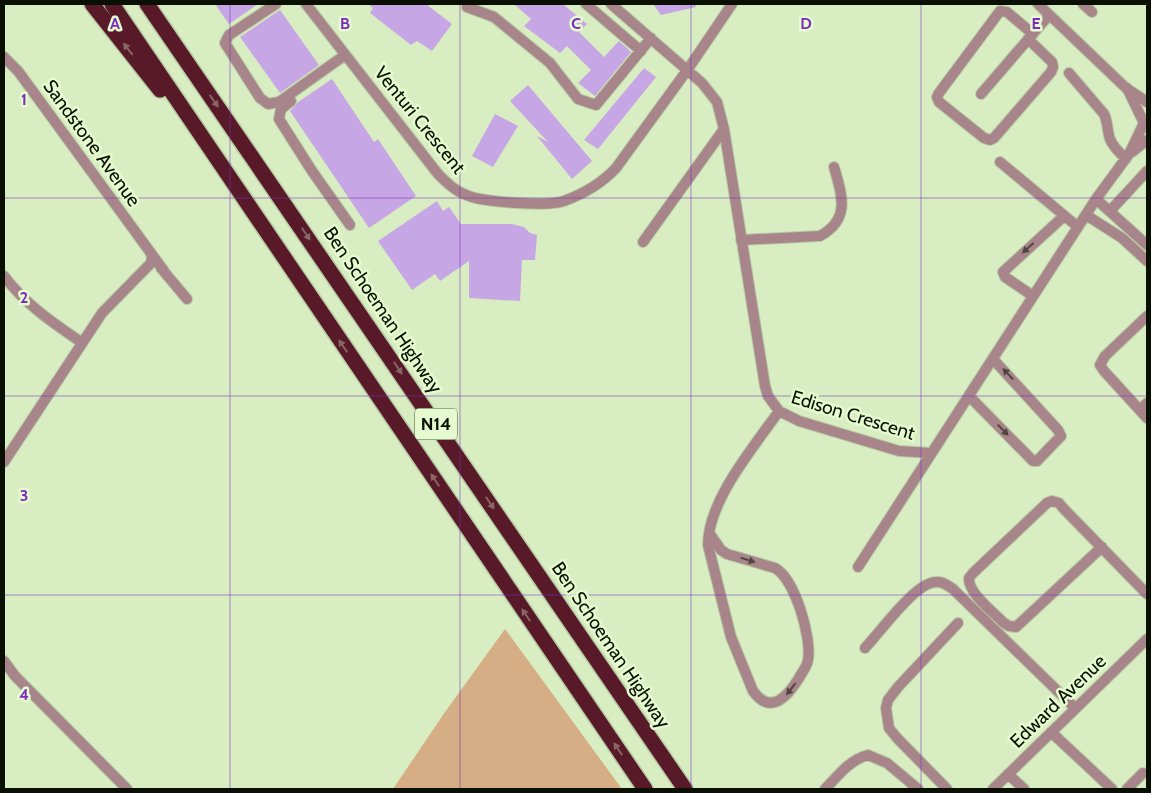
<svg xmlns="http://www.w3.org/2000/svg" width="1151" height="793" font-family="Cabin,sans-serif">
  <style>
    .green { fill: #d5ae85 }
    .building { fill: #c7a6e5 }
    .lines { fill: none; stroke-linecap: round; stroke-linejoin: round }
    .minor-casing { stroke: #b7caa3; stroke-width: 12 }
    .highway-casing { stroke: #b7caa3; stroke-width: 18 }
    .minor { stroke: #a7858a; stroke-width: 10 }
    .highway { stroke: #581929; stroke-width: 15 }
    .oneway { fill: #896863 }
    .oneway2 { fill: #504540 }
    .grid { fill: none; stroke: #7b2cbf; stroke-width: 1; stroke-opacity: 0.55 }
    .labels { text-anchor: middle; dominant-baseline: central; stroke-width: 5; stroke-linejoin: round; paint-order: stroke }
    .shield { fill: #e5face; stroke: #4b5640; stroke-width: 1 }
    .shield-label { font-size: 18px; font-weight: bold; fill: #091003 }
    .street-label { font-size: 19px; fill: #091003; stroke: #e5face }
    .grid-label { font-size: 16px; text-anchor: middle; font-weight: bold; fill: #7b2cbf; stroke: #e5face; stroke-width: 5; stroke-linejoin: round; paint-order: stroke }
  </style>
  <rect width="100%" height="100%" fill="#d8edc1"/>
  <!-- green -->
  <path class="green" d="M505,629L622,789H393L445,712Z"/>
  <!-- building -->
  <path class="building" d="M215,4H258L229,24Z
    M368,4H426L452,24L432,51L417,41L411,45L370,13L373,8Z
    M514,4H563L587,24L579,32L604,57L619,41L631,52L595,96L578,83L591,70L567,46L560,53L524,26L531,19Z
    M653,4H695L696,7L661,15Z
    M280,10L319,65L280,93L240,37Z
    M644,68L656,77L598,149L584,140Z
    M332,79L374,142L378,139L416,196L369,228L290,111L298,102Z
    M528,85L592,161L572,179L537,136L548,142L510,101Z
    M495,114L518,126L493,167L472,156Z
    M437,201L443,211L449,207L461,224H512L524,227L530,233L537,235L535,260H522L520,301L469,298V261L440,281L435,274L412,290L378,241Z"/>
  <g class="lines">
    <!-- minor casing -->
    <g class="minor-casing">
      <path id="minor" d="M276,4L229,35L225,43L260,98L268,104L279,102L345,55
        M306,4L438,174C447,183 456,192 469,196C485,202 548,207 564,201C583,194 602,183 616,168L688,69L732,4
        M467,4V7L494,17L550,63L578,99L596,105L651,38
        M586,4L641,51
        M611,4L702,83L717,102L724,129L765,386L768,396L779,411L799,421L899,451L931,453
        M1038,4L1126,88L1147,102
        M1083,4L1092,12
        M1028,39L1052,62L1053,67L1051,72L994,138L990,140L984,138L939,102L937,97L939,93L1000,11L1007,12L1033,34
        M4,57L18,71L164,271
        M1069,73L1104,114C1108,122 1107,131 1110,139C1113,147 1120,153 1126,159
        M1127,88L1143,121
        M981,94L1049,15
        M291,101L281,109L279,119L312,171L350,225
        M1132,152L1147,140
        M1000,162L1078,227
        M1096,199L1147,245
        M1110,211L1147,171
        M1086,215L1122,238L1147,261
        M741,240L820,236C851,219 842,195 834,167
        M643,242L724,129
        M161,268L187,299
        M4,276C25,304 53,323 81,342
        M1033,296L1005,277L1003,272L1064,216
        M1147,316L1105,356L1100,365L1104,371L1147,418
        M969,396L1033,461H1037L1061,436L1058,430L993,359
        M1140,410L1147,403
        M4,462L102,313L151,263L152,256L150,252
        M710,534L721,550L727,554L775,568C795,579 812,638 808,660C807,667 802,672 799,678C788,696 771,716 753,691L731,637L708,545C708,500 754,447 779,411
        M1102,547L1016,627L1009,626L1004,623C993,612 968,593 969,578L973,573L1047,503L1052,501L1059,503L1063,508L1147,594
        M858,567L1096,199L1129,154L1143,125
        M865,648C880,632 912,588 931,583C940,580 946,584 953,589L1075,708
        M4,661L15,676L127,789
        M1051,732L1112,789
        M1008,774L1024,789
        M825,789C838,776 849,760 868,755L887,763L918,789
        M947,789L897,738L889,728L886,708L888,700L898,687L958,623
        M993,789L1147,639
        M1127,789L1143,773"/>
    </g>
    <!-- highway casing -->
    <g class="highway-casing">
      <path id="highway" d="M92,4L160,90
        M112,4L645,789
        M147,4L685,789"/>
    </g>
    <!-- minor -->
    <use href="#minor" class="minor"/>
    <!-- highway -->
    <use href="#highway" class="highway"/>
  </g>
  <!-- one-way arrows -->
  <defs><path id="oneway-solid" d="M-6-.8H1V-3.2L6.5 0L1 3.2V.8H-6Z" transform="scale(1.25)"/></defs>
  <g class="oneway">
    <use href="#oneway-solid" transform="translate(128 49) rotate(-128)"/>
    <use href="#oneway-solid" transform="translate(214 101) rotate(55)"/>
    <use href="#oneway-solid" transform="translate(306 234) rotate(56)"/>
    <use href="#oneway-solid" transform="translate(343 346) rotate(-124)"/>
    <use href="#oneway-solid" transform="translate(398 368) rotate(56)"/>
    <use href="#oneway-solid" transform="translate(435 480) rotate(-124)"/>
    <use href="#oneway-solid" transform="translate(490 503) rotate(56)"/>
    <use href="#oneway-solid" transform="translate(526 615) rotate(-124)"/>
    <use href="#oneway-solid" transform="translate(618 749) rotate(-124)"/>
  </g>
  <g class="oneway2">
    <use href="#oneway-solid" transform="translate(1028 248) rotate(138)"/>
    <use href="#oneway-solid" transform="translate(1008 374) rotate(-133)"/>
    <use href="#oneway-solid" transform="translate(1003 430) rotate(46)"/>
    <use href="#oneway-solid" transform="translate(748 560) rotate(17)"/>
    <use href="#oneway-solid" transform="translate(791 689) rotate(128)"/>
  </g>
  <!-- grid -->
  <path class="grid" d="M230,4V789M460,4V789M691,4V789M921,4V789M4,198H1147M4,396H1147M4,595H1147"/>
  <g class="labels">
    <!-- shield labels -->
    <rect class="shield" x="415" y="408.5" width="42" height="31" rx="4"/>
    <g class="shield-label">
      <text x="436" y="424">N14</text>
    </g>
    <!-- street labels -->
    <g class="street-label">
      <text transform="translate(420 120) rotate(51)">Venturi Crescent</text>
      <text transform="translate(92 143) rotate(54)">Sandstone Avenue</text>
      <text transform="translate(383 310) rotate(56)">Ben Schoeman Highway</text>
      <text transform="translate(853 415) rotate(17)">Edison Crescent</text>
      <text transform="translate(611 645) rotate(56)">Ben Schoeman Highway</text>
      <text transform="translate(1058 701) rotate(-44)">Edward Avenue</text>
    </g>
  </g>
  <g class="grid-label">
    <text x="115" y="29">A</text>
    <text x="345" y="29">B</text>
    <text x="576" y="29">C</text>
    <text x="806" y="29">D</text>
    <text x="1036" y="29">E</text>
    <text x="24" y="105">1</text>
    <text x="24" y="303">2</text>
    <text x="24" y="501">3</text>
    <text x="24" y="700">4</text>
  </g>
  <!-- border -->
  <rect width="1151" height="793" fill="none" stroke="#091003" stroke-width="10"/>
</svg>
